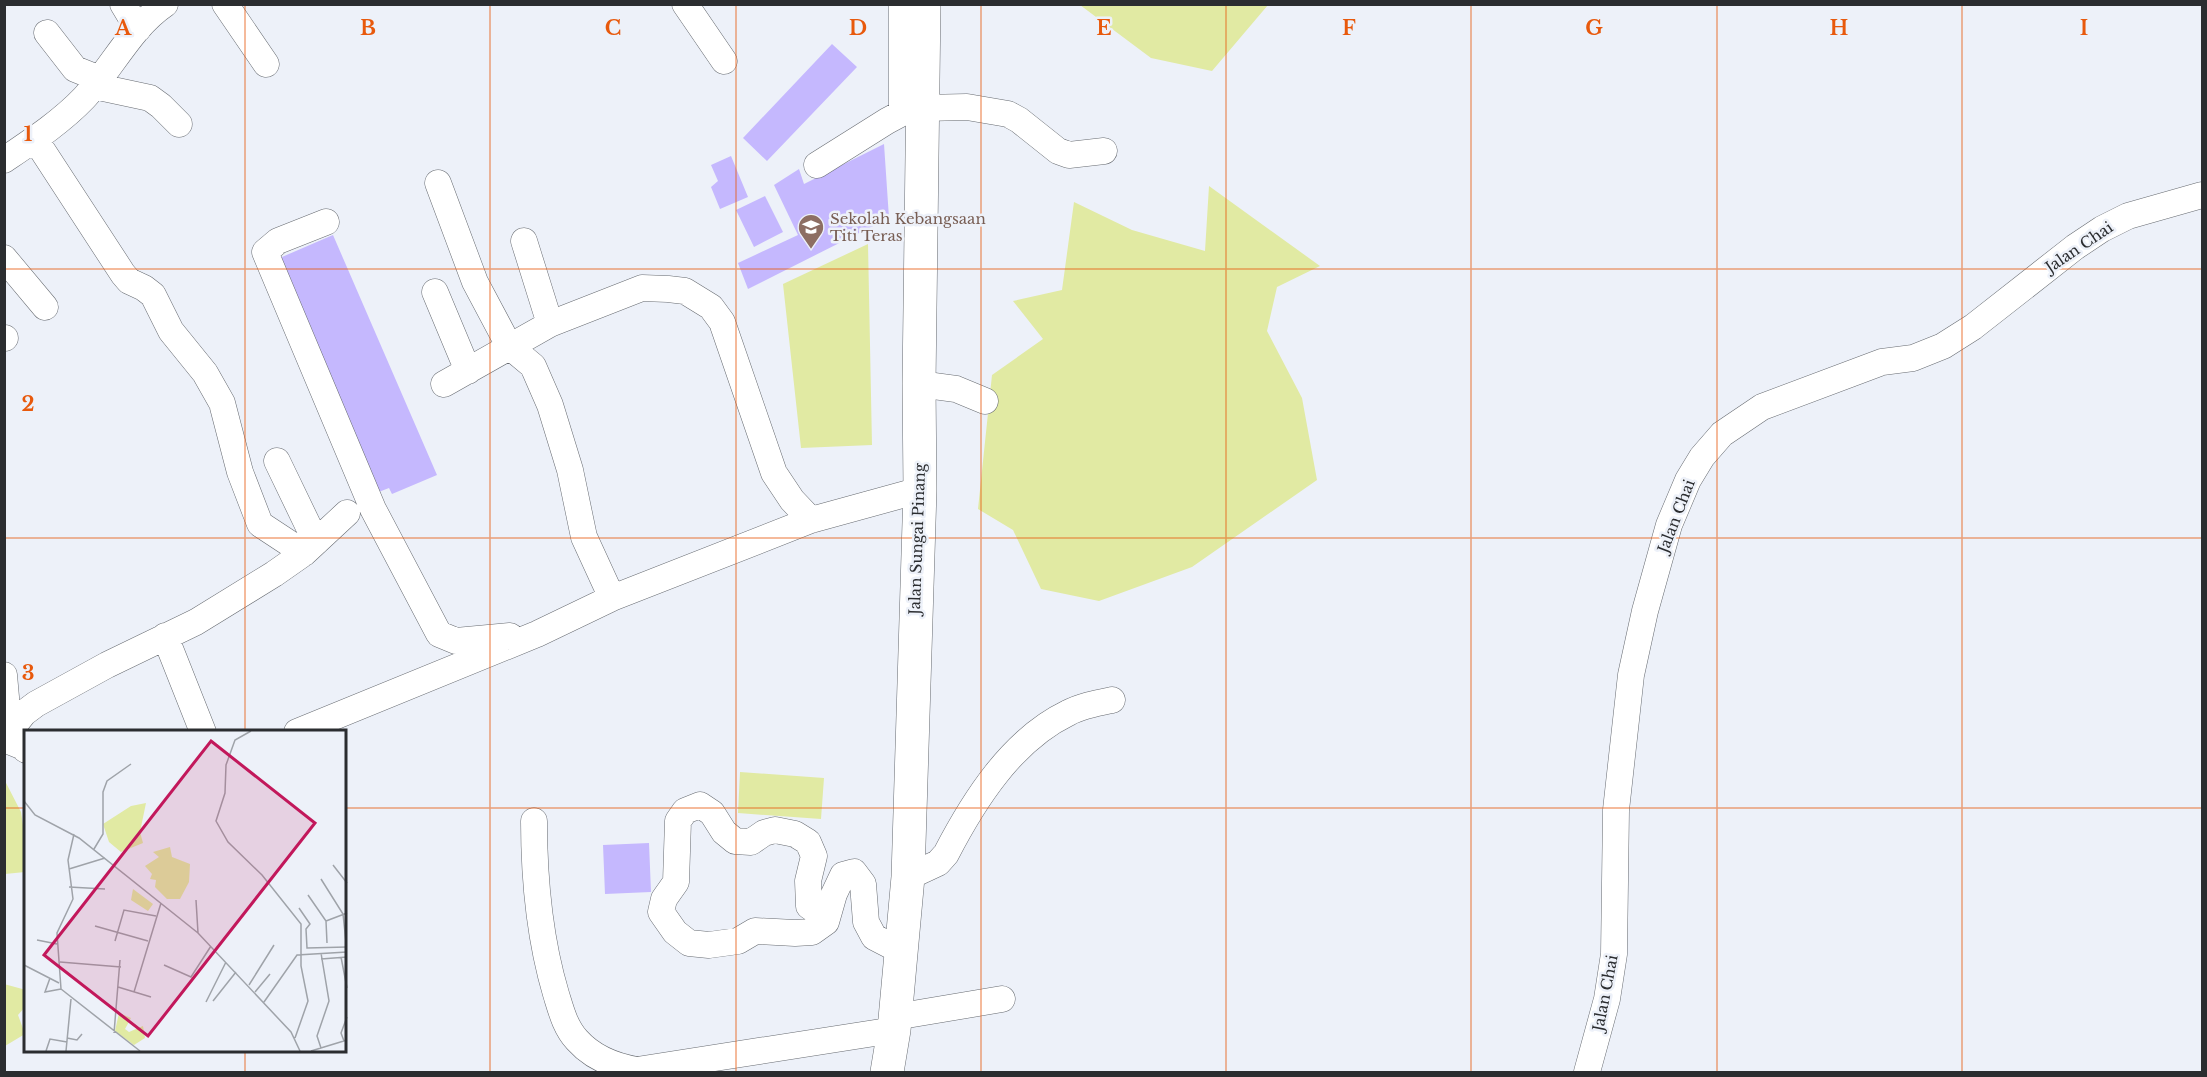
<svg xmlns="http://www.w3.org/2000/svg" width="2207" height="1077" font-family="'Libre Baskerville',serif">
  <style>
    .green { fill: #e1eaa3 }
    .building { fill: #c5b8fe }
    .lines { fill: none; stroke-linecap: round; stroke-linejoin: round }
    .minor-casing { stroke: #676b71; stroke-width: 27 }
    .major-casing { stroke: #676b71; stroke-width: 34 }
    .minor { stroke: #fff; stroke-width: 26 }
    .major { stroke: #fff; stroke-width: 33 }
    .grid { fill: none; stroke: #e8590c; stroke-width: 1.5; stroke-opacity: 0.55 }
    .labels { text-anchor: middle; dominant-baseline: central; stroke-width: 5; stroke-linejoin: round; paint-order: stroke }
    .education-label { font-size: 15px; fill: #785e54; stroke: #edf1f9; text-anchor: start }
    .street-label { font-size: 15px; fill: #2b2d30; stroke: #edf1f9 }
    .inset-road { fill: none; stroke: #9fa3a9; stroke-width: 1.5 }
    .view { fill: #c2185b; fill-opacity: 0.15; stroke: #c2185b; stroke-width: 3 }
    .inset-edge { fill: none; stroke: #2b2d30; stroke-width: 3 }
    .grid-label { font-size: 20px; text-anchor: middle; font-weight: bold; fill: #e8590c; stroke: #edf1f9; stroke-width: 5; stroke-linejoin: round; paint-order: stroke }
  </style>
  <rect width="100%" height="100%" fill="#edf1f9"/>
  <!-- green -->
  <path class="green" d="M1080,5H1268L1212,71L1151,58Z
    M1209,186L1320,266L1277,287L1267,331L1302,398L1317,480L1192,567L1099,601L1041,589L1013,530L978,509L992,375L1043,339L1013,301L1062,290L1074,202L1132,230L1205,251Z
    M868,244L872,445L801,448L783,284Z
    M740,772L824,778L821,819L738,813Z
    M4,779L21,812L25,838V872L5,874Z
    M4,984L26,990L25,1007L18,1015L25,1034L5,1046Z"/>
  <!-- building -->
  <path class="building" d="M832,44L857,67L767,161L743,138Z
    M884,144L889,218L748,289L738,263L798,235L774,185L799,169L804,184Z
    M731,156L748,197L720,209L711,187L718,181L711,165Z
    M765,196L783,232L754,247L736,210Z
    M333,235L437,475L392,494L389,488L376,493L275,260Z
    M649,843L651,892L605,894L603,845Z"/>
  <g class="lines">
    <!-- minor casing -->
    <g class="minor-casing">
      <path id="minor" d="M123,4L138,29
        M225,4L266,64
        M685,4L724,61
        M902,4V113
        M47,33L75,69L100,79
        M94,86L150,98L161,106L179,124
        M35,139L123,274L129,281L144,288L153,295L171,331L205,373L222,403L240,472L260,524L304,553
        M4,160C32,141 61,122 84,98C112,68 131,27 165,4
        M817,165L887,121L902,113L923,108L967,107L1008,114L1019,120L1058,151L1069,155L1104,151
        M438,183L475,282L509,346L533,366L550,405L570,470L584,537L612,598
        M326,222L278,241L265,252L373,509L439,634L456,641L510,636
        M524,241L550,324
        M4,258L45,307
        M435,292L468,371
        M4,338H5
        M444,384L550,324L642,288L668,289L685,291L711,307L722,322L774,473L792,500L811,520
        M919,384L956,389L985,401
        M277,461L316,542
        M165,636L203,732
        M4,675L9,731
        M297,732L537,634L612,598L811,520L920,490
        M4,738L24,713L36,704L107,665L196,622L274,574L304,553L347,513
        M4,739L21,746L26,750
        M534,821C534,880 539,937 556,994C561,1010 565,1027 577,1040C593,1058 613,1066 637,1070L894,1030
        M908,877L938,863L946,854C974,800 1012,740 1068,713C1081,706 1097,703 1112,700
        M826,922L819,913L809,906L808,881L814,856L808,842L795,834L775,830L764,833L751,842L735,841L724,832L712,813L700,805L685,811L678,821L676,882L664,899L661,912L675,932L689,943L709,945L738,941L755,931L795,933L812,932L826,922L834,894L843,875L854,872L863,884L866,922L874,937L901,951
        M895,1017L1002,999
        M1587,1072L1607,999L1614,954L1616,810L1631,675L1645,611L1669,525L1688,480L1702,457L1722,434L1762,407L1882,362L1913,358L1943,346L1973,327L2075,247L2102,229L2128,216L2202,195"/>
    </g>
    <!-- major casing -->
    <g class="major-casing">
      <path id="major" d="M887,1072L894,1030L908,877L920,490L919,384L924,4"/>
    </g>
    <!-- minor -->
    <use href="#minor" class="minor"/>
    <!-- major -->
    <use href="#major" class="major"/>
  </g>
  <!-- grid -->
  <path class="grid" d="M245,4V732M490,4V1072M736,4V1072M981,4V1072M1226,4V1072M1471,4V1072M1717,4V1072M1962,4V1072M4,269H2202M4,538H2202M4,808H26M345,808H2202M245,1052V1072"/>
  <!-- icons -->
  <defs>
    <g id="school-pin" transform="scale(1.35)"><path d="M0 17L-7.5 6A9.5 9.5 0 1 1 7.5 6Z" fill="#8d6e63" stroke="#edf1f9"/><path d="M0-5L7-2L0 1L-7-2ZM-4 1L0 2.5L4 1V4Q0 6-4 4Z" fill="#fff"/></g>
  </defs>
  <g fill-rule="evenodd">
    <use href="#school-pin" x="811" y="227"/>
  </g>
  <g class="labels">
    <!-- education labels -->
    <g class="education-label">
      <text x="830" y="218">Sekolah Kebangsaan<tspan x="830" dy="17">Titi Teras</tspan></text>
    </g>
    <!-- street labels -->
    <g class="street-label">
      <text transform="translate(2079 247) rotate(-34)">Jalan Chai</text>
      <text transform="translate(1676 516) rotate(-69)">Jalan Chai</text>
      <text transform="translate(917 539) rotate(-88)">Jalan Sungai Pinang</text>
      <text transform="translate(1605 993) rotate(-79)">Jalan Chai</text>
    </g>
  </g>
  <!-- overview -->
  <g transform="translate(24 730)">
    <rect width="322" height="322" fill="#edf1f9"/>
    <path d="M122,73L116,102L119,113L97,122L85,112L79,94L107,76ZM146,117L148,127L166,134L165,152L156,169H143L131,157L132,150L126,149L128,144L121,136L135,127L129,122ZM109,159L129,174L124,181L107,170ZM95,283L107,288L101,299L105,302L119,296L121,308L110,315L91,301Z" fill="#e1eaa3"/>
    <path class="inset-road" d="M227,1L211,10L202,35L201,63L192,91L204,112L238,145L277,194V236L284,271L271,308M0,71L11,85L55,108L174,203L267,302L276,321M70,119L79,104V62L83,51L107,34M309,135L323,153M45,139L81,128M297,149L319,184L322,212M45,157L81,159M284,165L302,191L303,213M172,170L174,203M275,178L286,194L282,199L283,218L323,217M302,191L323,183M71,196L124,211M13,210L33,214M91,211L100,180L132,186M297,223L305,271L293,306L297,318M317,227L323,258M297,229L323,227M36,232L97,237M0,235L35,253M140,235L167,247L187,216M26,248L21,262L37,259M225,255L250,215M94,257L127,267M37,259L33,203L49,169L44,130L50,104M37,259L116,321M110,262L137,173M231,262L246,244M189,271L212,242M182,272L202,232M240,272L273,225L323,222M90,303L96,230M43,308L53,310L58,304M320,311L317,303L323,287M22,321L26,309L43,312M42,321L47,269M287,321L323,310"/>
    <path class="view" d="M187,11L291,93L124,306L20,225Z"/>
    <rect width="322" height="322" class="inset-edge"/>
  </g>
  <g class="grid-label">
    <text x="123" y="35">A</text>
    <text x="368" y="35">B</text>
    <text x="613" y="35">C</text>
    <text x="858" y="35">D</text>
    <text x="1104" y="35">E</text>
    <text x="1349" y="35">F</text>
    <text x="1594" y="35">G</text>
    <text x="1839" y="35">H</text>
    <text x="2084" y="35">I</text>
    <text x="28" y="141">1</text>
    <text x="28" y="411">2</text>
    <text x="28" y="680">3</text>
  </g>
  <!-- border -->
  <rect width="2207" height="1077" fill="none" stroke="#2b2d30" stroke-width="12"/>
</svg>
